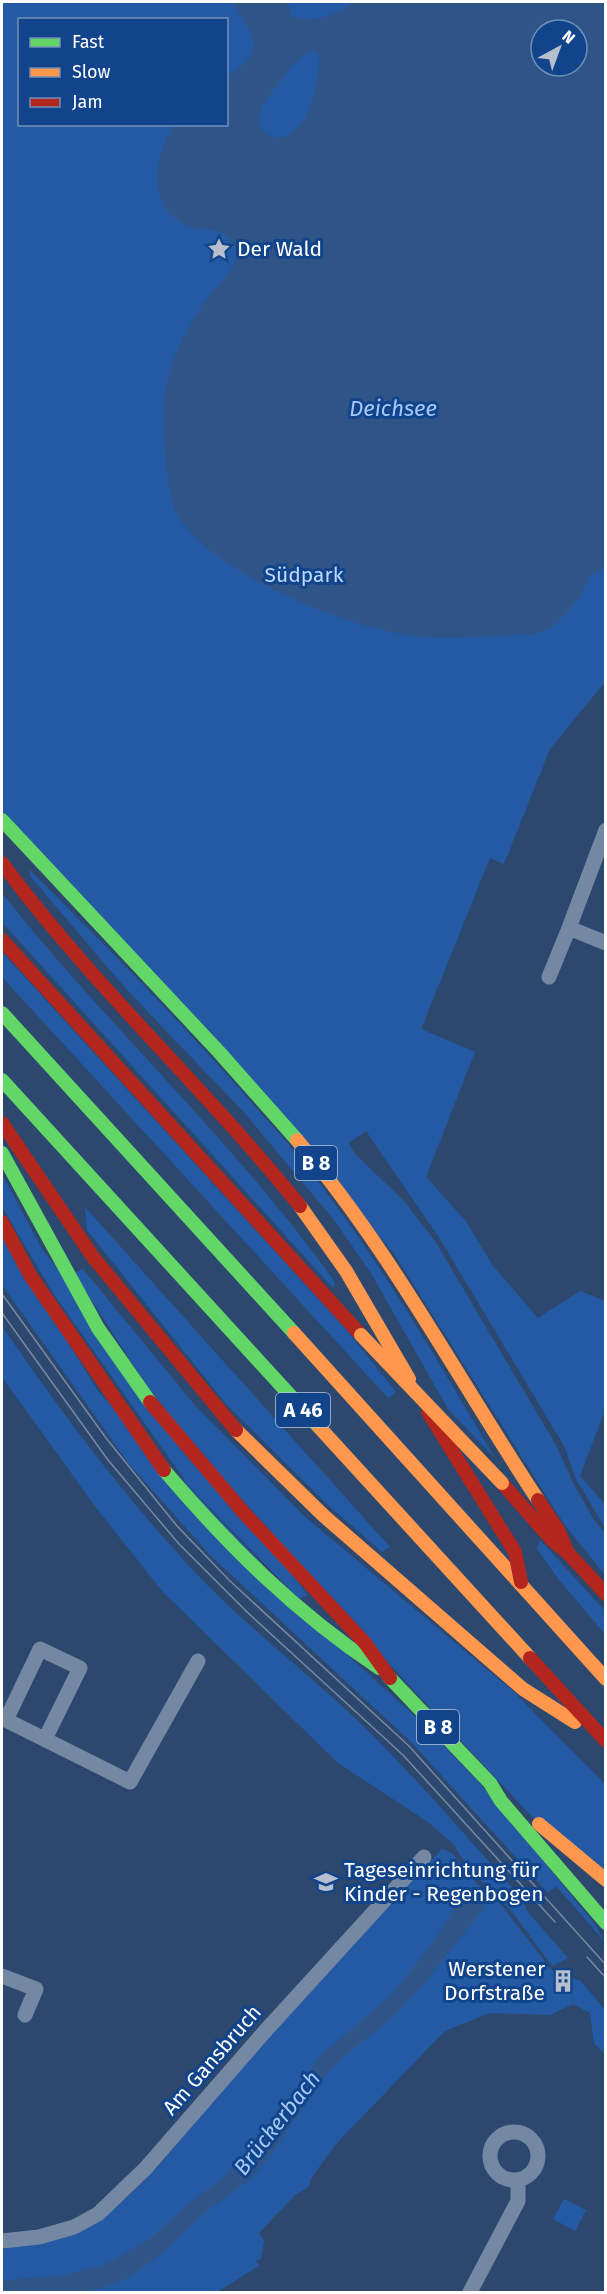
<svg xmlns="http://www.w3.org/2000/svg" width="607" height="2294" font-family="'Fira Sans',sans-serif">
  <style>
    .green { fill: #245aa3; fill-rule: evenodd }
    .water { fill: #2f5488; fill-rule: evenodd }
    .lines { fill: none; stroke-linecap: round; stroke-linejoin: round }
    .street { stroke: #7488a4; stroke-width: 15 }
    .fast { stroke: #63d668; stroke-width: 14 }
    .slow { stroke: #ff974d; stroke-width: 14 }
    .jam { stroke: #b3261e; stroke-width: 14 }
    .tram { stroke: #7789a3; stroke-width: 1.5 }
    .slow-bridge { stroke: #ff974d; stroke-width: 14 }
    .labels { text-anchor: middle; dominant-baseline: central; stroke-width: 6; stroke-linejoin: round; paint-order: stroke }
    .shield { fill: #11448b; stroke: #b8c7dc; stroke-width: 1.5 }
    .shield-label { font-size: 20px; font-weight: bold; fill: #fff }
    .poi-label { font-size: 21px; fill: #fff; stroke: #11448b; text-anchor: start }
    .park-label { font-size: 21px; fill: #bfd9fd; stroke: #11448b }
    .street-label { font-size: 21px; fill: #fff; stroke: #11448b }
    .water-label { font-size: 22px; font-style: italic; fill: #a4c9f9; stroke: #11448b }
  </style>
  <rect width="100%" height="100%" fill="#2d486f"/>
  <!-- green -->
  <path class="green" d="M2,2H605V682L550,749L504,864L490,858L421,1029L475,1052L426,1177L466,1221L493,1266L538,1318L580,1291L605,1301V1410L580,1476L605,1504V1528L576,1479L564,1446L440,1239L366,1131L349,1143L355,1154L404,1201L435,1241L556,1445L574,1485L594,1520L605,1533V1575L564,1524L393,1252L2,811ZM20,20H226V124H20ZM541,30H577V66H541Z
    M30,870C103,943 175,1016 243,1093C263,1116 284,1138 303,1162C376,1254 435,1356 495,1458L448,1409L371,1273L334,1220L242,1110L127,990L30,876Z
    M2,893C108,1027 236,1143 335,1282L333,1288L2,922Z
    M2,952L345,1328L396,1392L388,1398L2,977Z
    M2,1174L42,1249L308,1595L299,1599L189,1486L55,1296L2,1207Z
    M85,1207L390,1547L382,1552L328,1505L226,1404L87,1230Z
    M2,1236L98,1391L352,1659L418,1719L476,1779L594,1923L605,1942L556,1886L548,1893L412,1743L210,1555L129,1464L2,1285Z
    M83,1269L193,1403L303,1515L515,1693L605,1784V1874L537,1822L375,1649L161,1408L74,1273Z
    M2,1326C60,1411 122,1494 193,1570C243,1624 303,1669 357,1720C415,1776 467,1838 521,1897L528,1912L568,1958L553,1966L549,1962L513,1913L468,1868L454,1845L428,1822L338,1763L163,1592L97,1509L2,1377Z
    M540,1540L605,1611V1634L559,1580L537,1549Z
    M442,1849L452,1853L477,1884L499,1902L550,1968L556,1973L581,1981L605,2010V2055L594,2043L590,2013L573,2004L550,2015L490,2013L445,2031L335,2145L310,2180L309,2187L295,2195L259,2233L264,2241L261,2259L256,2261L259,2266L217,2292H2V2250C35,2239 74,2236 104,2215C155,2180 187,2128 228,2083C298,2003 370,1926 442,1849Z
    M564,2199L586,2210L575,2231L553,2219Z"/>
  <!-- water -->
  <path class="water" d="M233,2H288L291,16C312,25 337,15 354,2H605V568L588,577L581,596L561,619L548,630L534,634C498,635 461,640 425,637C357,633 215,576 178,516C165,495 161,411 166,386C171,359 185,331 201,308C209,294 235,271 236,256C236,246 231,239 223,234C212,227 199,231 188,226C146,208 153,155 175,125L226,124L227,77C272,47 250,37 233,2ZM541,30H577V66H541ZM313,51L319,56C320,78 311,120 292,133C277,144 254,134 260,113C263,102 273,91 280,82C288,72 299,53 313,51Z
    M465,1891L485,1908C457,1939 434,1975 404,2006C379,2032 346,2050 323,2079C301,2106 285,2137 263,2165C249,2183 228,2194 211,2208C174,2239 143,2281 92,2290C65,2294 30,2293 2,2292V2280L60,2276L106,2264L150,2239L186,2205L224,2177L273,2121L320,2056L392,1994L432,1944Z"/>
  <g class="lines">
    <!-- street -->
    <path class="street" d="M606,830L569,928L606,943
      M549,977L569,928
      M2,1718L130,1782L198,1661
      M6,1720L40,1649L80,1668L45,1739
      M2,1976L36,1989L25,2015
      M490 2156a24 24 0 1 1 48 0a24 24 0 1 1-48 0Z
      M2,2241L39,2237L74,2227L98,2214L145,2169L267,2029L424,1857
      M470,2292L518,2201V2180"/>
    <!-- fast -->
    <path class="fast" d="M2,820L219,1052L297,1140
      M2,1013L294,1333
      M2,1080L319,1427
      M2,1153L98,1328L150,1402
      M164,1470C228,1545 296,1613 379,1668
      M390,1678L490,1783L501,1801L606,1923"/>
    <!-- slow -->
    <path class="slow" d="M297,1140C391,1251 458,1379 538,1500
      M300,1206L346,1271L409,1379
      M294,1333L606,1679
      M319,1427L530,1658
      M236,1430L324,1516L523,1689L575,1722
      M539,1824L606,1880"/>
    <!-- jam -->
    <path class="jam" d="M2,863C92,985 205,1088 300,1206
      M2,940L361,1335
      M2,1123L93,1257L236,1430
      M2,1222L30,1275L164,1470
      M150,1402L244,1513L365,1643L390,1678
      M428,1412L515,1552L521,1582
      M502,1483L551,1539L568,1553
      M538,1500L558,1530L568,1553L606,1594
      M530,1658L606,1741"/>
    <!-- tram -->
    <path class="tram" d="M2,1294L106,1438L177,1526L230,1581L409,1746L606,1965
      M2,1313L108,1460L179,1544L247,1612L403,1755L555,1922
      M587,1957L606,1978"/>
    <!-- slow-bridge -->
    <path class="slow-bridge" d="M361,1335L502,1483"/>
  </g>
  <!-- icons -->
  <defs>
    <g id="sight-bare" transform="scale(1.8)"><path d="M0-6L1.8-2.2L6-1.7L2.9 1.2L3.7 5.4L0 3.3L-3.7 5.4L-2.9 1.2L-6-1.7L-1.8-2.2Z" fill="#b6bfcd" stroke="#11448b" stroke-width="2.5" paint-order="stroke"/></g>
    <g id="school-bare" transform="scale(1.8)"><path d="M0-5L7-2L0 1L-7-2ZM-4 1L0 2.5L4 1V4Q0 6-4 4Z" fill="#b6bfcd" stroke="#11448b" stroke-width="2.5" paint-order="stroke"/></g>
    <g id="building-bare" transform="scale(1.8)"><path d="M-4-6H4V6H1V3H-1V6H-4ZM-2.5-4.3h1.7v1.8h-1.7ZM.8-4.3h1.7v1.8H.8ZM-2.5-1h1.7V.8h-1.7ZM.8-1h1.7V.8H.8Z" fill="#b6bfcd" stroke="#11448b" stroke-width="2.5" paint-order="stroke"/></g>
  </defs>
  <g fill-rule="evenodd">
    <use href="#sight-bare" x="219" y="249"/>
    <use href="#school-bare" x="326" y="1882"/>
    <use href="#building-bare" x="563" y="1981"/>
  </g>
  <g class="labels">
    <!-- shield labels -->
    <g class="shield">
      <rect x="295" y="1146" width="42" height="34" rx="4.5"/>
      <rect x="276" y="1393" width="54" height="34" rx="4.5"/>
      <rect x="417" y="1710" width="42" height="34" rx="4.5"/>
    </g>
    <g class="shield-label">
      <text x="316" y="1163">B 8</text>
      <text x="303" y="1410">A 46</text>
      <text x="438" y="1727">B 8</text>
    </g>
    <!-- poi labels -->
    <g class="poi-label">
      <text x="237" y="249">Der Wald</text>
      <text x="344" y="1870">Tageseinrichtung für<tspan x="344" dy="24">Kinder - Regenbogen</tspan></text>
      <text x="545" y="1969" text-anchor="end">Werstener<tspan x="545" dy="24">Dorfstraße</tspan></text>
    </g>
    <!-- park labels -->
    <g class="park-label">
      <text x="304" y="575">Südpark</text>
    </g>
    <!-- street labels -->
    <g class="street-label">
      <text transform="translate(212 2060) rotate(-49)">Am Gansbruch</text>
    </g>
    <!-- water labels -->
    <g class="water-label">
      <text x="393" y="408">Deichsee</text>
      <text transform="translate(277 2123) rotate(-52)">Brückerbach</text>
    </g>
  </g>
  <!-- border -->
  <rect width="607" height="2294" fill="none" stroke="#ffffff" stroke-width="6"/>
  <!-- legend -->
  <rect x="18" y="18" width="210" height="108" fill="#11448b" stroke="#708fb9" stroke-width="1.5"/>
  <rect x="30" y="38" width="30" height="9" fill="#63d668" stroke="#708fb9" stroke-width="1.5"/>
  <text x="72" y="48" font-size="18" fill="#ffffff">Fast</text>
  <rect x="30" y="68" width="30" height="9" fill="#ff974d" stroke="#708fb9" stroke-width="1.5"/>
  <text x="72" y="78" font-size="18" fill="#ffffff">Slow</text>
  <rect x="30" y="98" width="30" height="9" fill="#b3261e" stroke="#708fb9" stroke-width="1.5"/>
  <text x="72" y="108" font-size="18" fill="#ffffff">Jam</text>
  <!-- north arrow -->
  <g transform="translate(559 48) rotate(41)"><circle r="28" fill="#11448b" stroke="#708fb9" stroke-width="1.5"/>
  <path d="M0-4.5L10 22L0 15L-10 22Z" fill="#b6bfcd"/>
  <text y="-9" font-size="16" font-weight="bold" text-anchor="middle" fill="#ffffff">N</text>
  </g>
</svg>
